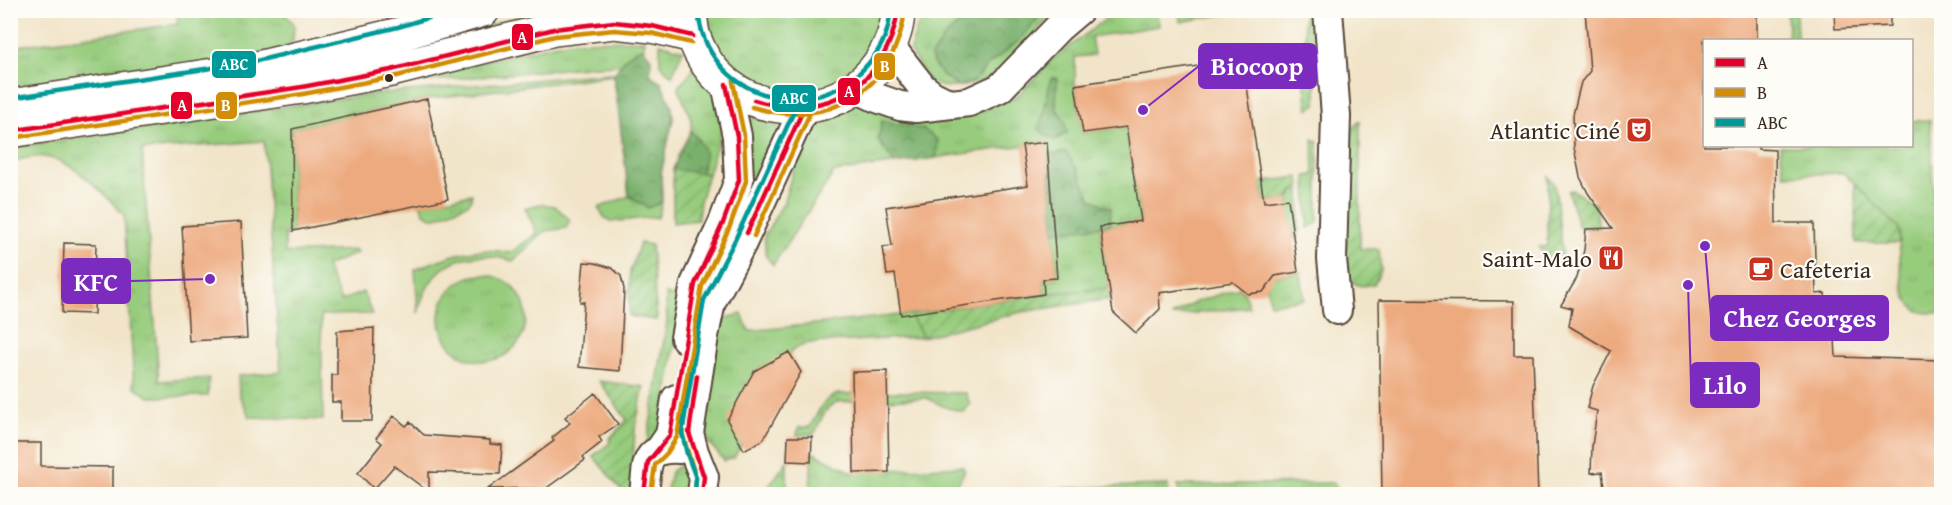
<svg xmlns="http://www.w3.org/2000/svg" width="1952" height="505" font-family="'Gentium Book Plus',serif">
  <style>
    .grass { fill: url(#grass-tufts); stroke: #697b4e; stroke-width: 1.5 }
    .forest { fill: url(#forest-crowns); stroke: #5a6d45; stroke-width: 1.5 }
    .garden { fill: url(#garden-furrows); stroke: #697b4e; stroke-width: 1.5 }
    .building { fill: #edaa7f }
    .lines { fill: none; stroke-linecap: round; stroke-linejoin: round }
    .minor-casing { stroke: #564638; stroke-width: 32 }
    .major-casing { stroke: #564638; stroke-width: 36 }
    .minor { stroke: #fff; stroke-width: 28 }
    .major { stroke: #fff; stroke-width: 33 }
    .bus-1-casing { stroke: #fdfcf7; stroke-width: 9 }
    .bus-2-casing { stroke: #fdfcf7; stroke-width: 9 }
    .bus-3-casing { stroke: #fdfcf7; stroke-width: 9 }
    .bus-1 { stroke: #e4002b; stroke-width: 4.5 }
    .bus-2 { stroke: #d18d06; stroke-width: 4.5 }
    .bus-3 { stroke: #099; stroke-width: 4.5 }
    .bus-dot { fill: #3b2a1e; stroke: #fdfcf7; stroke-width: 2 }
    .labels { text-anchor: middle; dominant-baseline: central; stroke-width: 4.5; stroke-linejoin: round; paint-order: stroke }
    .poi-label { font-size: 24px; fill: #3b2a1e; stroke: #fdfcf7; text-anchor: end }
    .leader { fill: none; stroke: #7b2cbf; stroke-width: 2 }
    .callout-dot { fill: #7b2cbf; stroke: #fdfcf7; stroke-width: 2 }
    .callout { fill: #7b2cbf; stroke: #7b2cbf; stroke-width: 2 }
    .callout-label { font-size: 26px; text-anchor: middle; font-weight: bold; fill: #fff }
    .line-badge { stroke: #fdfcf7; stroke-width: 2 }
    .badge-label { font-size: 16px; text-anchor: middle; font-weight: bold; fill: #fff }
  </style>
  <defs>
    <pattern id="grass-tufts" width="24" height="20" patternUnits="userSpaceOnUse" patternTransform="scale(1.5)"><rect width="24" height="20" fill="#97cc7d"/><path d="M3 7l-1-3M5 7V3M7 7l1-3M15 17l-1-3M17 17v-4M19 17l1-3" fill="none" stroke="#83af6c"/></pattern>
    <pattern id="forest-crowns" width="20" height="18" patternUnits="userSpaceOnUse" patternTransform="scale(1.5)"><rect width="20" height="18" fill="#79b06c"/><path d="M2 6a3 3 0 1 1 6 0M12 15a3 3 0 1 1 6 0" fill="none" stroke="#648f58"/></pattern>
    <pattern id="garden-furrows" width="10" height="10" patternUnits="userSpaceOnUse" patternTransform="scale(1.5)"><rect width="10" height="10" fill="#97cc7d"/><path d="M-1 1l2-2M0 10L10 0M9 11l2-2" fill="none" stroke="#83af6c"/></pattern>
  </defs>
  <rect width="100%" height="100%" fill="#fdfcf7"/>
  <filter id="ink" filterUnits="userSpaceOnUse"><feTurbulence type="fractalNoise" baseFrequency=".0167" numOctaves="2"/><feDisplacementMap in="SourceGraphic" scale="12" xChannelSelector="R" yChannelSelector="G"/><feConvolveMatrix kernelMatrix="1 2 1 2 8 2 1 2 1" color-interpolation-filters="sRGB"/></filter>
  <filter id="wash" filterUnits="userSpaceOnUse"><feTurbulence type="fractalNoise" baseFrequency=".008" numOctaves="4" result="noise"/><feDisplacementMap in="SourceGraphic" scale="24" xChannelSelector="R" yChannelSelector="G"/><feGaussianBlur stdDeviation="1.35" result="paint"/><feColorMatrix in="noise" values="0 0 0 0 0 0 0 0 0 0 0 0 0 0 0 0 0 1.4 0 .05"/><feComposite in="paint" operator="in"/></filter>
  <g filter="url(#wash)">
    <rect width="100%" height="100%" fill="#f1e4c8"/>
    <!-- grass -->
    <path class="grass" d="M706,10L887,11L877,47L835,85L807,93L779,92L752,82L729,63L713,39Z
      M201,11H278L285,14L294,24L293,42L276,54L11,94V47L178,24L177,13Z
      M536,11H562V14L467,41L462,33Z
      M922,11H1056C1036,28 1022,53 1002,70C986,83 944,96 928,79C921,72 916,60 910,51Z
      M1116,11H1157L1159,26L1091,37L1094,55L1075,57V85L1083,133L1126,127L1141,221L1100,227L1109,288L1044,294L1043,279L1057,278L1047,142L834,172L773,265L766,256L764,236L783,204L798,155L810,130L834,114L858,103L985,110L1017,96L1052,60Z
      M1241,11L1180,22L1179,11V10Z
      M1304,11H1316V104L1308,109L1302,65L1313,58V53L1305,51Z
      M1787,11H1796L1797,40H1788Z
      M645,40L640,64L595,66L377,86L570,41Z
      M660,43L683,50L672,76L660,64Z
      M697,65L711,88L724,121L708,174L673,169L691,130V119L678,87Z
      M621,72L650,75L616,92L613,75L427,99L292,129L293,231L285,233V253L356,250L357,253L326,266L341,301L363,292L372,314L321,315L323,420L250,417L239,395L238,376L281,372L264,141L142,150L159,381L209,378L208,396L149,397L134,386L124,215C104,194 74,160 44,157C34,155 20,160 11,162L10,148L364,95Z
      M661,82L672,107L673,119L661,173L662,202L658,218L653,217L611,222L605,218L598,208L629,196L618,104Z
      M754,118C763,119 776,121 781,130L757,195L743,190L748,122Z
      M1930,120L1939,296H1941V313C1932,313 1921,314 1914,308C1898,295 1900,248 1899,228L1844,173L1784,175L1780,146H1912V121Z
      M1313,139L1318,141V222L1308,228L1306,176L1314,175Z
      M1300,187L1299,236L1294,239C1291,221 1281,197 1300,187Z
      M472,194L471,200L468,204L437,217H431L424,213L420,204Z
      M540,204L555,206L570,220L566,228L545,231L513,261C465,247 430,262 418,313L415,270C446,256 476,245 510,253L537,233L525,208Z
      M1301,272L1304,299L1270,304L1267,287L1270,277Z
      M440 318a43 43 0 1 1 86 0a43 43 0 1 1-86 0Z
      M1239,288L1244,292L1249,307L1171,316L1196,302Z
      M666,294L682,298L661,432L646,449L667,321Z
      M742,314L749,331L910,314L923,337L808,343L792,350L734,458L724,461L707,440L702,409L718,320Z
      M898,392L966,393L970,404L964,412L945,407L927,398L838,402C825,405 820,423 814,434L797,435L799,427H810C818,413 822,399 838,394Z
      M812,452L852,472L962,466L965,471L952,494H810Z
      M787,461V494H770L767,489Z
      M678,466H688L694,494H666L671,472Z
      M1332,483L1336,485L1331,493L1327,494H1179L1178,485Z
      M1168,485V494H1054L1051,488Z"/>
    <!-- forest -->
    <path class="forest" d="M985,11H1044L1020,40L987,66L975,80L959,87C946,79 935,72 931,57C945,33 959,20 985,11Z
      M643,48L651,58L650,75L661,82L672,107L673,119L661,173L662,202L648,208L629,196L614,75C621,63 629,50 643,48Z
      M1051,78H1057L1056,108L1064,119L1067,133L1055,140L1047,136L1038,128L1044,112Z
      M882,121L923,129L938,140L936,158L895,164L878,140Z
      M691,131C707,148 708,155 699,177L673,172L678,156Z
      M1066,152L1078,170L1091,199L1111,208L1110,225L1054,232L1048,155Z"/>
    <!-- garden -->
    <path class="garden" d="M1360,121V249H1379L1381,270L1374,284C1353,290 1350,281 1345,262L1347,140L1351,129Z
      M673,169L708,174L700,201L698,220L673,223Z
      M1299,177L1300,187L1293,191L1288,199L1264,202L1261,182Z
      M1548,177L1554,183L1556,193L1563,260C1551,266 1544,257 1539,247L1547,246Z
      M1855,184L1899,228L1900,243H1856Z
      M1572,190L1596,205L1599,229L1579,228L1568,191Z
      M640,243L651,245L657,320L629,316L630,272Z
      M1109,288L1110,299L1021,312L923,337L910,314L1044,294Z
      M599,381L644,387L635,428L631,494H624L593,456L610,443L609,439L627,420Z"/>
    <g id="blocks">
      <!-- building -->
      <path class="building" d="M1585,10H1757V40H1704V146H1758V149L1775,150L1776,223H1814L1816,294L1825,293L1826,301H1833L1836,357L1941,360V495H1605L1602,472L1591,473L1592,446L1597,411L1587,408L1593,386L1611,351L1569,326L1572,308L1561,305L1577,278L1584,250L1586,229L1613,228L1588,193L1580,177L1574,148L1573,115L1578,94L1581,82L1590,71Z
        M1834,10H1890V26L1835,29Z
        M1243,59L1264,202L1288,199L1298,272L1275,276L1263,292L1248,294L1233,282L1159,293L1160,309L1136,333L1113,312L1100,227L1141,221L1126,127L1083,133L1075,85Z
        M427,99L448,199L293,231L292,129Z
        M1047,142L1057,278L1043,279L1044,294L901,315L895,274L887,275L883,247L892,246L886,207L1028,185L1022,145Z
        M241,222L247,338L189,341L182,226Z
        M64,243L96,244L94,314L62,313Z
        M584,262L595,263L612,268L621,276L624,289L620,371L579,367L584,302H580Z
        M1379,300L1514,301V355H1533L1538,495H1382Z
        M374,328L372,421H341V402H332V375H337V331Z
        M789,352L801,372L763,440L744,450L727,420L754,371Z
        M887,371L889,472L854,473L852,372Z
        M595,393L618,424L599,437L602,442L583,457L585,460L541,492L537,488L488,489L554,441L552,438L570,423L565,417Z
        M394,416L406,426L410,422L424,435L490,440V444L502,445L500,474L429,472V492L394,466L374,489L358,473L382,443L376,438Z
        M788,437H812L811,462L787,461Z
        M10,443H41V466L113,467V495H10Z"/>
    </g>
  </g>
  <g filter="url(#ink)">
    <use href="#blocks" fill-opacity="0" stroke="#564638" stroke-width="1.5"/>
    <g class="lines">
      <!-- minor casing -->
      <g class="minor-casing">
        <path id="minor" d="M1328,10L1336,116L1332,259L1337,310
          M890,46L922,87L932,95L950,104
          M856,88L877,98L900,106L916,108L969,102L1000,88L1059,27L1079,10
          M685,338L695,284L723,223L739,180L737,136L726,84
          M661,448L670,435L676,399
          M644,494C648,465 642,447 679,449
          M702,494L704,477L694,452L689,433L704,336L711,302L742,243L804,108"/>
      </g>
      <!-- major casing -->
      <g class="major-casing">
        <path id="major" d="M690,10C691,19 691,29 694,37C722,121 838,131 883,58C892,43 898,27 898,10
          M10,106L253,69L400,34L483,10
          M10,131L302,87L391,70L554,29L614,22L652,26L693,36"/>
      </g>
      <!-- minor -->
      <use href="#minor" class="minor"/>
      <!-- major -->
      <use href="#major" class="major"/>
      <!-- bus-1 casing -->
      <g class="bus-1-casing">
        <path id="bus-1" d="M754,100C826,122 887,86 898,10
          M10,131L302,87L391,70L554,29L614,22L652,26L693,36
          M747,233L804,108
          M697,376L689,433L704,477L702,494
          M644,494L648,462L670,435L695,284L723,223L739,180L737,136L726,84"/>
      </g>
      <!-- bus-2 casing -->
      <g class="bus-2-casing">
        <path id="bus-2" d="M752,107C829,130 894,91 905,11
          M11,138L303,94L393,77L555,36L614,30L651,33L691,43
          M754,236L811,111
          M690,375L682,433L696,478L695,493
          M651,494L655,465L667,453L677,437L702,286L730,226L746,181L744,135L733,82"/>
      </g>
      <!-- bus-3 casing -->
      <g class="bus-3-casing">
        <path id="bus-3" d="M698,10C705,97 812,130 868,64C881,49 890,31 890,10
          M10,98L252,62L398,27L454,10
          M695,493L696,478L687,454L682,433L704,300L735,240L797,105"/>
      </g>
      <!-- bus-1 -->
      <use href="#bus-1" class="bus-1"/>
      <!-- bus-2 -->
      <use href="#bus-2" class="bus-2"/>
      <!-- bus-3 -->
      <use href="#bus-3" class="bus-3"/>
    </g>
  </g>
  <!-- icons -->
  <defs>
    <g id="theatre-square" transform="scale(1.35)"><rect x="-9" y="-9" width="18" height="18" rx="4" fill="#c8321e" stroke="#fdfcf7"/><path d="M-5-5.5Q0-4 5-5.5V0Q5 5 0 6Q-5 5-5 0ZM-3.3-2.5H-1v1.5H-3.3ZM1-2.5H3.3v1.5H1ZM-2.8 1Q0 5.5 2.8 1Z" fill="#fff"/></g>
    <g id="restaurant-square" transform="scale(1.35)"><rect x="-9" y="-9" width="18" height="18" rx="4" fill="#c8321e" stroke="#fdfcf7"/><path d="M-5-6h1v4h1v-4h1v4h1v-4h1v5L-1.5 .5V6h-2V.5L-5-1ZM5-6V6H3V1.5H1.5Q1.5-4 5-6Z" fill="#fff"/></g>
    <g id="cafe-square" transform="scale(1.35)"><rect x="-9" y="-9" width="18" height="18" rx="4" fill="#c8321e" stroke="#fdfcf7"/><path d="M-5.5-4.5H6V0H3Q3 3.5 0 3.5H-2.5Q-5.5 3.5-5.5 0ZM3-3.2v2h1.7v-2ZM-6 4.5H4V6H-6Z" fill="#fff"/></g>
  </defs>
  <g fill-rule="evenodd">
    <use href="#theatre-square" x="1639" y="130"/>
    <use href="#restaurant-square" x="1611" y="258"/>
    <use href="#cafe-square" x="1761" y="269"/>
  </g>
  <!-- markers -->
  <circle class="bus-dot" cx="389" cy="78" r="5"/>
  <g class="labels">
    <!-- poi labels -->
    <g class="poi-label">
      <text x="1620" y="130">Atlantic Ciné</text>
      <text x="1592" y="258">Saint-Malo</text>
      <text x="1780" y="269" text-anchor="start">Cafeteria</text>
    </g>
  </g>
  <!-- callouts -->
  <path class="leader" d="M1143 110L1199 66M210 279L130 281M1705 246L1711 318M1688 285L1691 385"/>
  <g class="callout-dot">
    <circle cx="1143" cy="110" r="6"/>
    <circle cx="210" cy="279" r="6"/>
    <circle cx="1705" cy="246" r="6"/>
    <circle cx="1688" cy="285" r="6"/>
  </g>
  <g class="callout">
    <rect x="1199" y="44" width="117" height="44" rx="6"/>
    <rect x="62" y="259" width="68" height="44" rx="6"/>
    <rect x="1711" y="296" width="177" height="44" rx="6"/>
    <rect x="1691" y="363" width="68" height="44" rx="6"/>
  </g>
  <g class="callout-label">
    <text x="1257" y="75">Biocoop</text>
    <text x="96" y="291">KFC</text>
    <text x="1800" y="327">Chez Georges</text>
    <text x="1725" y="394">Lilo</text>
  </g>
  <g class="line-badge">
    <rect x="511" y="23" width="23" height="28" rx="6" fill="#e4002b"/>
    <rect x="211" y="50" width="46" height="29" rx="6" fill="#099"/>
    <rect x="873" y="52" width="23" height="29" rx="6" fill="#d18d06"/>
    <rect x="837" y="77" width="24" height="29" rx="6" fill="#e4002b"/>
    <rect x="771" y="84" width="46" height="29" rx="6" fill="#099"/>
    <rect x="170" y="91" width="23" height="29" rx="6" fill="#e4002b"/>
    <rect x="215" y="91" width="23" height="29" rx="6" fill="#d18d06"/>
  </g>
  <g class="badge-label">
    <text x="522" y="43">A</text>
    <text x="234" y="70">ABC</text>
    <text x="885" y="72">B</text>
    <text x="849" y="97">A</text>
    <text x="794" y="104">ABC</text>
    <text x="182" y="111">A</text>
    <text x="226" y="111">B</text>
  </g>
  <!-- margin -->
  <rect width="1952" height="505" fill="none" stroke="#fdfcf7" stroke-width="36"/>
  <!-- legend -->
  <rect x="1703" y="39" width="210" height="108" fill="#fdfcf7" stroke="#afa8a0" stroke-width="1.5"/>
  <rect x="1715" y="58" width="30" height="9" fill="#e4002b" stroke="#afa8a0" stroke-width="1.5"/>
  <text x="1757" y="69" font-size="18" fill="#3b2a1e">A</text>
  <rect x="1715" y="88" width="30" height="9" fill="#d18d06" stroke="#afa8a0" stroke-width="1.5"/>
  <text x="1757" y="99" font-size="18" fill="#3b2a1e">B</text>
  <rect x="1715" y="118" width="30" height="9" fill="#009999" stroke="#afa8a0" stroke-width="1.5"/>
  <text x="1757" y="129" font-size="18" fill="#3b2a1e">ABC</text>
</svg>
